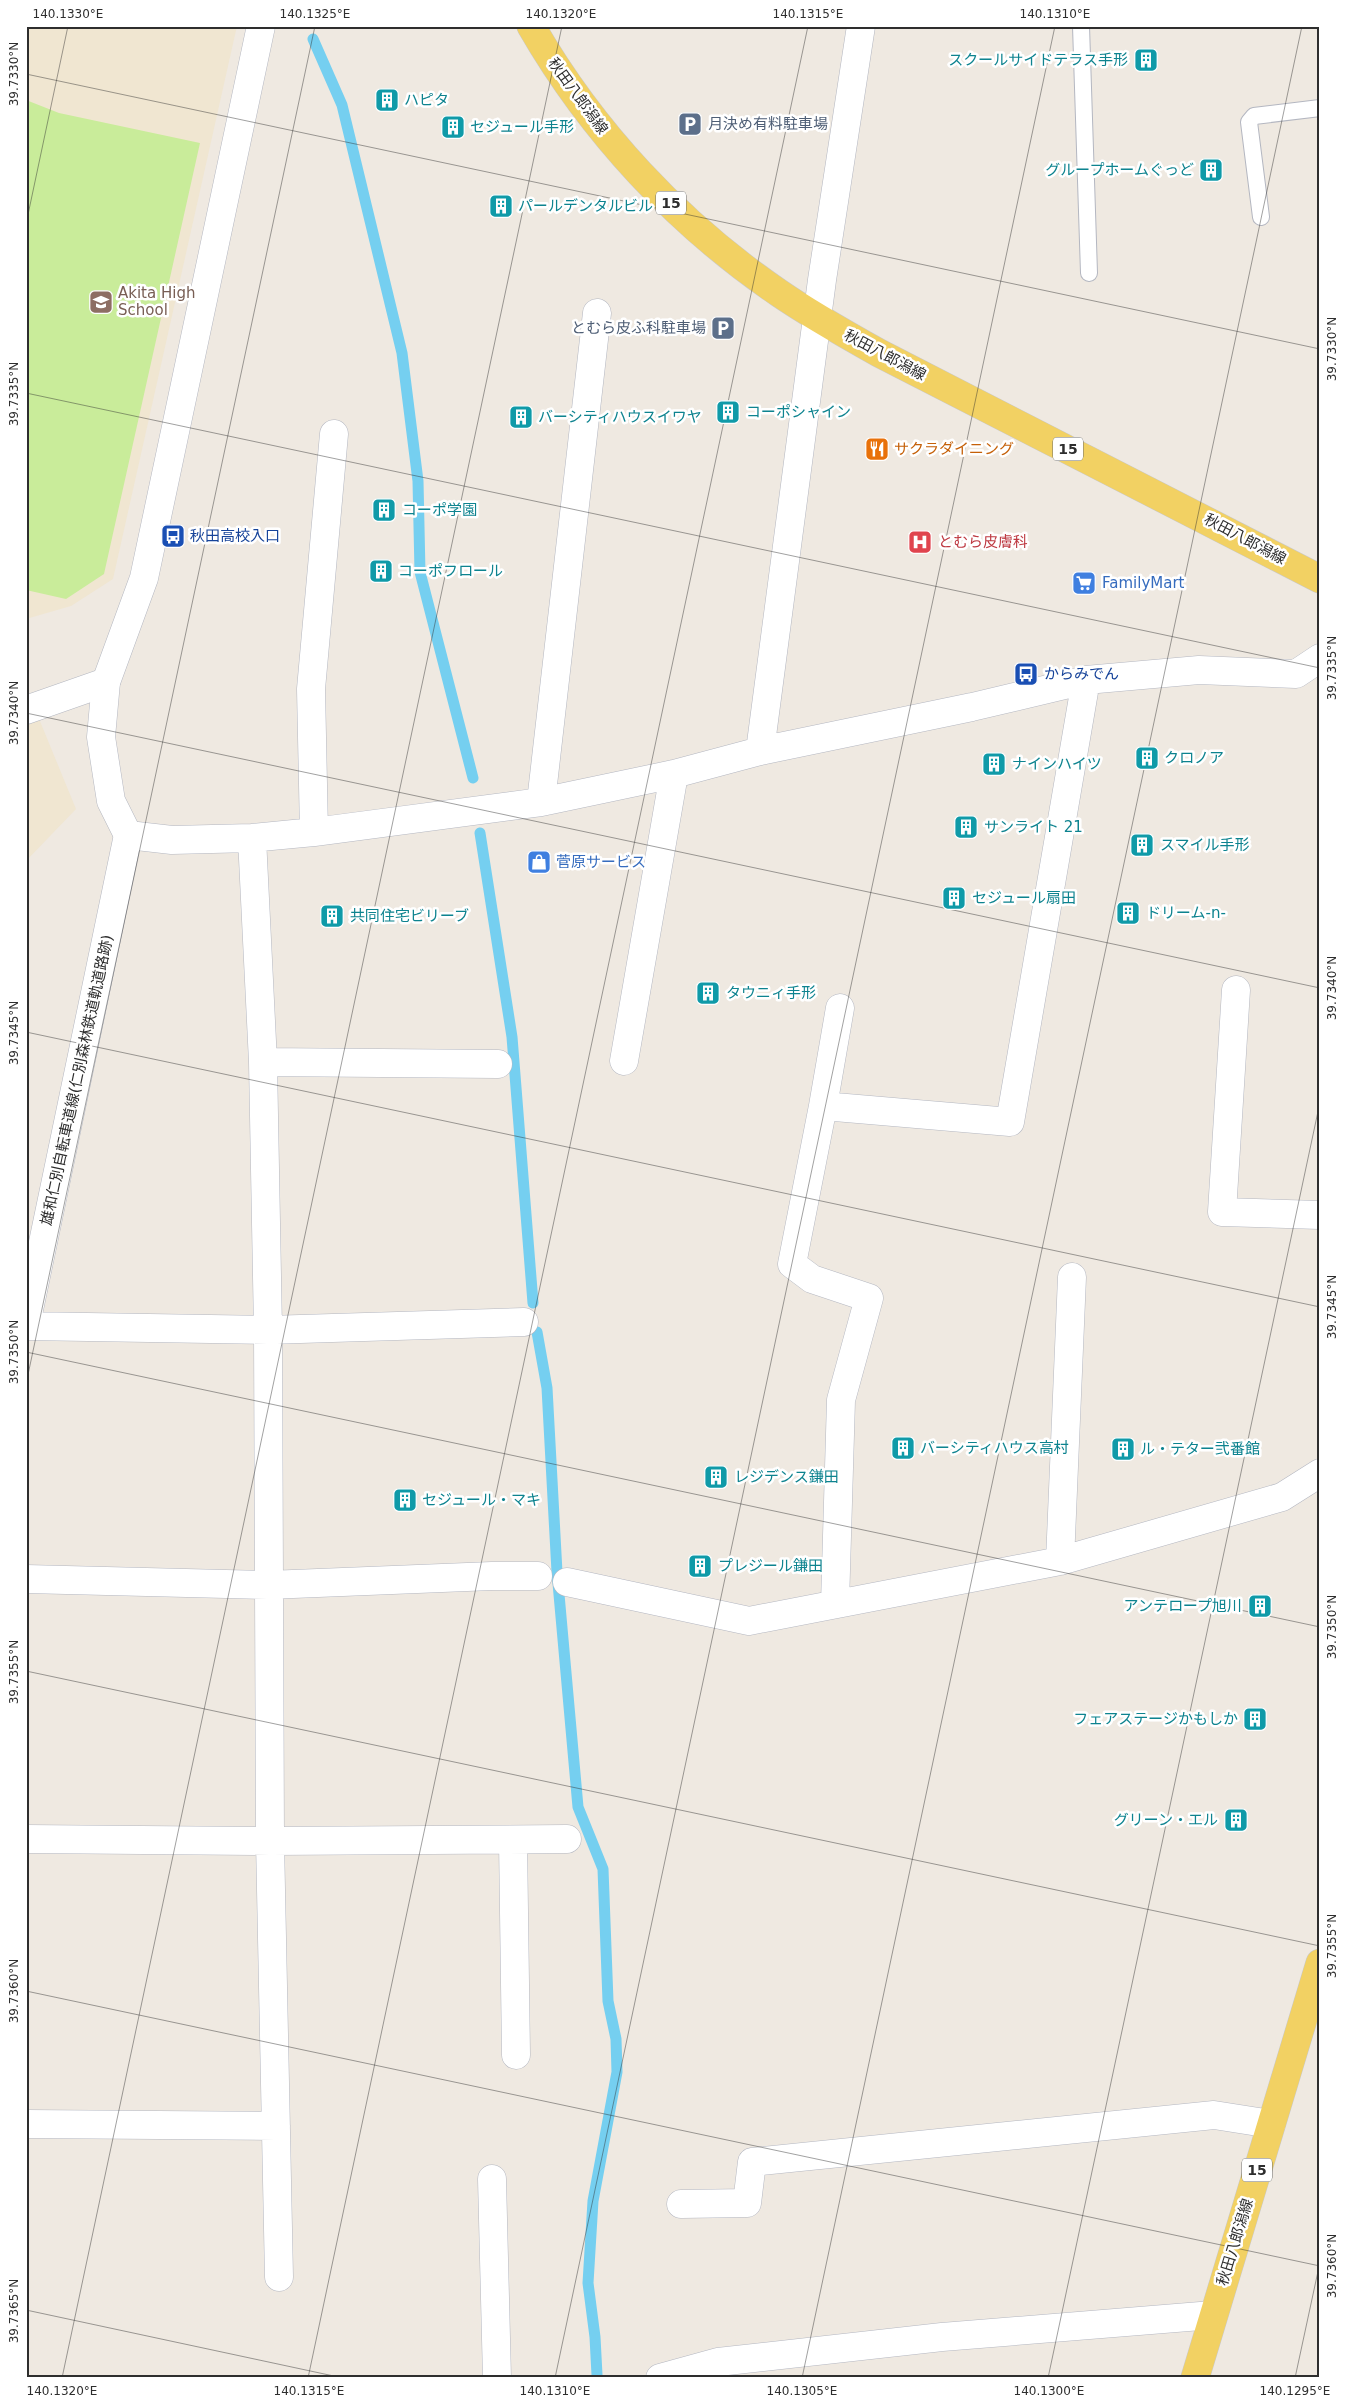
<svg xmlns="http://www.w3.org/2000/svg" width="1346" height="2404" font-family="'DejaVu Sans','Noto Sans JP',sans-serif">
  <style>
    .education { fill: #f0e6d1 }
    .pitch { fill: #c9ec9a }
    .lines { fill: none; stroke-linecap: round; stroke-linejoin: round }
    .stream { stroke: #75cff0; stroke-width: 11 }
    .lane-casing { stroke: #b4b7c1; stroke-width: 18 }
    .street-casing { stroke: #b4b7c1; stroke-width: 29 }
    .secondary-casing { stroke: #b4b7c1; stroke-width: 29 }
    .primary-casing { stroke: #c9c9c9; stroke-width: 29 }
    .lane { stroke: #fff; stroke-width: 16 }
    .street { stroke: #fff; stroke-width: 28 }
    .secondary { stroke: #fff; stroke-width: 28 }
    .primary { stroke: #f2d163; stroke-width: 28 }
    .ticks { fill: none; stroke: #2e2e2e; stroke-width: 1; stroke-opacity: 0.45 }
    .labels { text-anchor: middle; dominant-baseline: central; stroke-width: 5; stroke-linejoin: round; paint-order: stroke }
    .shield { fill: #fff; stroke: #6d6d6d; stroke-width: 1 }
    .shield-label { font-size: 14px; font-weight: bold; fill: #2e2e2e }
    .culture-label { font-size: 15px; fill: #0d838f; stroke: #fff; text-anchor: start }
    .street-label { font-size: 15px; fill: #2e2e2e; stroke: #fff }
    .service-label { font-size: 15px; fill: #4e5e75; stroke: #fff; text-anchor: start }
    .education-label { font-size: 15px; fill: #785e54; stroke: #fff; text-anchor: start }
    .food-label { font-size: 15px; fill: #c56008; stroke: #fff; text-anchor: start }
    .transit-label { font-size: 15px; fill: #164399; stroke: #fff; text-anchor: start }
    .health-label { font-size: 15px; fill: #be3a42; stroke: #fff; text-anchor: start }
    .shop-label { font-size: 15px; fill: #366cbe; stroke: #fff; text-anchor: start }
    .neatline { fill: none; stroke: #2e2e2e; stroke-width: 2 }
    .ticks-label { font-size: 12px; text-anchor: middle; fill: #2e2e2e }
  </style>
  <rect width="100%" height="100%" fill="#efe9e1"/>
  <!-- education -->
  <path class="education" d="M26,26H237L113,579L71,606L26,619Z
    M26,687L76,809L26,861Z"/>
  <!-- pitch -->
  <path class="pitch" d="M26,100L59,113L200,143L104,574L66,599L26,590Z"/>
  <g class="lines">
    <!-- stream -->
    <path class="stream" d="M313,39L342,105L402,353L418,481L420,572L473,778
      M480,833L512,1037L533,1303
      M537,1332L547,1388L557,1572L578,1807L603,1869L608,2001L616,2039L617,2072L593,2201L588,2283L595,2337L597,2375"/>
    <!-- lane casing -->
    <g class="lane-casing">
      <path id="lane" d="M1081,26L1089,273
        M1261,217L1249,122L1254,116L1320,108"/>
    </g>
    <!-- street casing -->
    <g class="street-casing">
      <path id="street" d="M26,710L106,682
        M760,751L822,280L861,26
        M541,802L597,313
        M314,832L311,689L334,434
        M252,838L263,1062L268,1330L270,1841L279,2277
        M1236,990L1222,1212L1320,1215
        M624,1061L674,774
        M263,1062L498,1064
        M823,1106L840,1008
        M26,1324L128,835L172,840L252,838L314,832L541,802L674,774L760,751L972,707L1086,680L1199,670L1296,674L1320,658
        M26,1326L268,1330L524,1322
        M1060,1561L1072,1277
        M26,1579L268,1585L492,1576H538
        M567,1582L749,1621L1060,1561L1282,1497L1320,1473
        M835,1604L841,1400L869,1298L812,1279L792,1264L823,1106L1010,1122L1086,680
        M26,1839L270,1841L567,1839
        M513,1840L516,2055
        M26,2124L276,2126
        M492,2179L497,2378
        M681,2204L747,2203L752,2162L1214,2115L1271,2124
        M660,2378L718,2362L942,2337L1213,2315"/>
    </g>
    <!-- secondary casing -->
    <g class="secondary-casing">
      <path id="secondary" d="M128,835L111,801L101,737L106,682L144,578L261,26"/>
    </g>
    <!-- primary casing -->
    <g class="primary-casing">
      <path id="primary" d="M531,26C592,132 678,224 779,293C811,315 845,334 879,353L1320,579
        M1195,2378L1320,1963"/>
    </g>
    <!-- lane -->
    <use href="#lane" class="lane"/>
    <!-- street -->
    <use href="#street" class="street"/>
    <!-- secondary -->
    <use href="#secondary" class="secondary"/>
    <!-- primary -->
    <use href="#primary" class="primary"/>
  </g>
  <!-- ticks -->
  <path class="ticks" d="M1305,26L1320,29M26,74L1320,349M26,224L68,26M26,393L1320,668M26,713L1320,988M26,1032L1320,1307M26,1352L1320,1627M26,1384L315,26M26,1671L1320,1946M26,1991L1320,2266M26,2310L343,2378M62,2378L562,26M308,2378L808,26M555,2378L1055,26M802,2378L1302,26M1048,2378L1320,1102M1295,2378L1320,2262"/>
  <!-- icons -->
  <defs>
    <g id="building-square" transform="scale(1.25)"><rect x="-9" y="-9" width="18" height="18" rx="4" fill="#0f9aa8" stroke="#fff"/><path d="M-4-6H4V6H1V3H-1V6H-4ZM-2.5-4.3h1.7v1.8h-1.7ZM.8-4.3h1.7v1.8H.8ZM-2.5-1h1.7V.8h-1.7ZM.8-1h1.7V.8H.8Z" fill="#fff"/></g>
    <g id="parking-square" transform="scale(1.25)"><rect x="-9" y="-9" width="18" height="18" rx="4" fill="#5c6f8a" stroke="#fff"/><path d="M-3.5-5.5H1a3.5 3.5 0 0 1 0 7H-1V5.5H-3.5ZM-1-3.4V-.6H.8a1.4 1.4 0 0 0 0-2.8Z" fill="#fff"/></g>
    <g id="school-square" transform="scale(1.25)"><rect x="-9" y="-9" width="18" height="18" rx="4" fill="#8d6e63" stroke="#fff"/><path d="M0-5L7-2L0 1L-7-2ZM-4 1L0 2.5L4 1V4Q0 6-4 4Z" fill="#fff"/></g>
    <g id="restaurant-square" transform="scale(1.25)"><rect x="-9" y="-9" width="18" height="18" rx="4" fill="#e8710a" stroke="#fff"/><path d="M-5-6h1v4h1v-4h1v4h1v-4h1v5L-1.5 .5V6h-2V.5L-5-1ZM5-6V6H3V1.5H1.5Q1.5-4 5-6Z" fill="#fff"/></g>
    <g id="bus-square" transform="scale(1.25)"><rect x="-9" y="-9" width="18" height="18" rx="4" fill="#1a4fb4" stroke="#fff"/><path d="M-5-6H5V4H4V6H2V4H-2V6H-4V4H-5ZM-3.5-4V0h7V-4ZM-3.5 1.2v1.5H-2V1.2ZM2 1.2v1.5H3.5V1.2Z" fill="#fff"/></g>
    <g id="hospital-square" transform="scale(1.25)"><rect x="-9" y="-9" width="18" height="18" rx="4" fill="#e0444e" stroke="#fff"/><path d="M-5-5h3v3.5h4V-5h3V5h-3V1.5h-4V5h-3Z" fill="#fff"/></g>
    <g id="supermarket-square" transform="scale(1.25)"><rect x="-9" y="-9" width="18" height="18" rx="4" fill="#3f7fe0" stroke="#fff"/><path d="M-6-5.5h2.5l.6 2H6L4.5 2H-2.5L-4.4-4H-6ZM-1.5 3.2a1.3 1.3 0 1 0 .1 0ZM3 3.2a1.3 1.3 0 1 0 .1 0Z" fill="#fff"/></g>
    <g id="shop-square" transform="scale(1.25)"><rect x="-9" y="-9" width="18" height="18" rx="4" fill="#3f7fe0" stroke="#fff"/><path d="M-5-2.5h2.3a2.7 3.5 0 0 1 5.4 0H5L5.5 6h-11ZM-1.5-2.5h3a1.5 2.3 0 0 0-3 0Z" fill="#fff"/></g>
  </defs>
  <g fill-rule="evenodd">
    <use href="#building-square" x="1146" y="60"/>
    <use href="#building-square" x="387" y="100"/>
    <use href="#parking-square" x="690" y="124"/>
    <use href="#building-square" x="453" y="127"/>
    <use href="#building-square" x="1211" y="170"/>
    <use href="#building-square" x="501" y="206"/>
    <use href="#school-square" x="101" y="302"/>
    <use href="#parking-square" x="723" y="328"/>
    <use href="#building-square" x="728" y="412"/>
    <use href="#building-square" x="521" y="417"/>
    <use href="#restaurant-square" x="877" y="449"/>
    <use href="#building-square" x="384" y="510"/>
    <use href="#bus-square" x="173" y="536"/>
    <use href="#hospital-square" x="920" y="542"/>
    <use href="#building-square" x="381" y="571"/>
    <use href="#supermarket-square" x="1084" y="583"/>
    <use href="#bus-square" x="1026" y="674"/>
    <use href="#building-square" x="1147" y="758"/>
    <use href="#building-square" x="994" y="764"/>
    <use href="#building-square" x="966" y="827"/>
    <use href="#building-square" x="1142" y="845"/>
    <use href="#shop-square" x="539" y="862"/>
    <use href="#building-square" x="954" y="898"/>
    <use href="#building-square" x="1128" y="913"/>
    <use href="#building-square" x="332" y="916"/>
    <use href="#building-square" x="708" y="993"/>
    <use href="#building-square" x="903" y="1448"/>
    <use href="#building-square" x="1123" y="1449"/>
    <use href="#building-square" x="716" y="1477"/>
    <use href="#building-square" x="405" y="1500"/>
    <use href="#building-square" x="700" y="1566"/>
    <use href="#building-square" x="1260" y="1606"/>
    <use href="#building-square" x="1255" y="1719"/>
    <use href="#building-square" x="1236" y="1820"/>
  </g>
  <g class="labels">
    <!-- shield labels -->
    <g class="shield">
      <rect x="656" y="191.5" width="30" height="23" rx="4"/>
      <rect x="1053" y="437.5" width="30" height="23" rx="4"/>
      <rect x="1242" y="2158.5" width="30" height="23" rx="4"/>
    </g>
    <g class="shield-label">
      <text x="671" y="203">15</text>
      <text x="1068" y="449">15</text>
      <text x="1257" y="2170">15</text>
    </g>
    <!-- culture labels -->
    <g class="culture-label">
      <text x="1128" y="60" text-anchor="end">スクールサイドテラス手形</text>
      <text x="404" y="100">ハピタ</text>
      <text x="470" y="127">セジュール手形</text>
      <text x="1194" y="170" text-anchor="end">グループホームぐっど</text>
      <text x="518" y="206">パールデンタルビル</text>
      <text x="746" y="412">コーポシャイン</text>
      <text x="538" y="417">バーシティハウスイワヤ</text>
      <text x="402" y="510">コーポ学園</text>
      <text x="398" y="571">コーポフロール</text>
      <text x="1164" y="758">クロノア</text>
      <text x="1012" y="764">ナインハイツ</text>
      <text x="984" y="827">サンライト 21</text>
      <text x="1160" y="845">スマイル手形</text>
      <text x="972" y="898">セジュール扇田</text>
      <text x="1146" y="913">ドリーム-n-</text>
      <text x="350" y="916">共同住宅ビリーブ</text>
      <text x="726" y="993">タウニィ手形</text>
      <text x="920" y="1448">バーシティハウス高村</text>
      <text x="1140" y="1449">ル・テター弐番館</text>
      <text x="734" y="1477">レジデンス鎌田</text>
      <text x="422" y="1500">セジュール・マキ</text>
      <text x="718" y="1566">プレジール鎌田</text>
      <text x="1242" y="1606" text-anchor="end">アンテロープ旭川</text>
      <text x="1238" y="1719" text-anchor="end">フェアステージかもしか</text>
      <text x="1218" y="1820" text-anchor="end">グリーン・エル</text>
    </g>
    <!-- street labels -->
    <g class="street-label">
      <text transform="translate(578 96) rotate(54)">秋田八郎潟線</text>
      <text transform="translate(885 355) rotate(28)">秋田八郎潟線</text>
      <text transform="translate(1245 539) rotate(28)">秋田八郎潟線</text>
      <text transform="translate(77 1080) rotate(-78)">雄和仁別自転車道線(仁別森林鉄道軌道路跡)</text>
      <text transform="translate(1235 2242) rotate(-73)">秋田八郎潟線</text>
    </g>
    <!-- service labels -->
    <g class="service-label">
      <text x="708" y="124">月決め有料駐車場</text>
      <text x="706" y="328" text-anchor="end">とむら皮ふ科駐車場</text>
    </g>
    <!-- education labels -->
    <g class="education-label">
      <text x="118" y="293">Akita High<tspan x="118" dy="17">School</tspan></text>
    </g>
    <!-- food labels -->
    <g class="food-label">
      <text x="894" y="449">サクラダイニング</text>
    </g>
    <!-- transit labels -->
    <g class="transit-label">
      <text x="190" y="536">秋田高校入口</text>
      <text x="1044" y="674">からみでん</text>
    </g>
    <!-- health labels -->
    <g class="health-label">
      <text x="938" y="542">とむら皮膚科</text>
    </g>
    <!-- shop labels -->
    <g class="shop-label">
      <text x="1102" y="583">FamilyMart</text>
      <text x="556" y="862">菅原サービス</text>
    </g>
  </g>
  <!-- border -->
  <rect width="1346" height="2404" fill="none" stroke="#ffffff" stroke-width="55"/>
  <rect x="28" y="28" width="1290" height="2348" class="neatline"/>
  <g class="ticks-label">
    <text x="68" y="18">140.1330°E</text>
    <text x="315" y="18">140.1325°E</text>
    <text x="561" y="18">140.1320°E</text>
    <text x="808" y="18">140.1315°E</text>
    <text x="1055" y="18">140.1310°E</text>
    <text transform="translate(14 74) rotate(-90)" y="4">39.7330°N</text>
    <text transform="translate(1332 349) rotate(-90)" y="4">39.7330°N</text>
    <text transform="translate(14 394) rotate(-90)" y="4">39.7335°N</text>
    <text transform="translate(1332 668) rotate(-90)" y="4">39.7335°N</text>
    <text transform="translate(14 713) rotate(-90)" y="4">39.7340°N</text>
    <text transform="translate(1332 988) rotate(-90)" y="4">39.7340°N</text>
    <text transform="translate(14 1033) rotate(-90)" y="4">39.7345°N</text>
    <text transform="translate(1332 1307) rotate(-90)" y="4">39.7345°N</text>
    <text transform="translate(14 1352) rotate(-90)" y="4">39.7350°N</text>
    <text transform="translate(1332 1627) rotate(-90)" y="4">39.7350°N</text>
    <text transform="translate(14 1672) rotate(-90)" y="4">39.7355°N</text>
    <text transform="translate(1332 1946) rotate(-90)" y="4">39.7355°N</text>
    <text transform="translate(14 1991) rotate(-90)" y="4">39.7360°N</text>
    <text transform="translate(1332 2266) rotate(-90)" y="4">39.7360°N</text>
    <text transform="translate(14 2311) rotate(-90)" y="4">39.7365°N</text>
    <text x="62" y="2395">140.1320°E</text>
    <text x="309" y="2395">140.1315°E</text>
    <text x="555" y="2395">140.1310°E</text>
    <text x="802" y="2395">140.1305°E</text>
    <text x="1049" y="2395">140.1300°E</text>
    <text x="1295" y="2395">140.1295°E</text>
  </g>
</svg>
